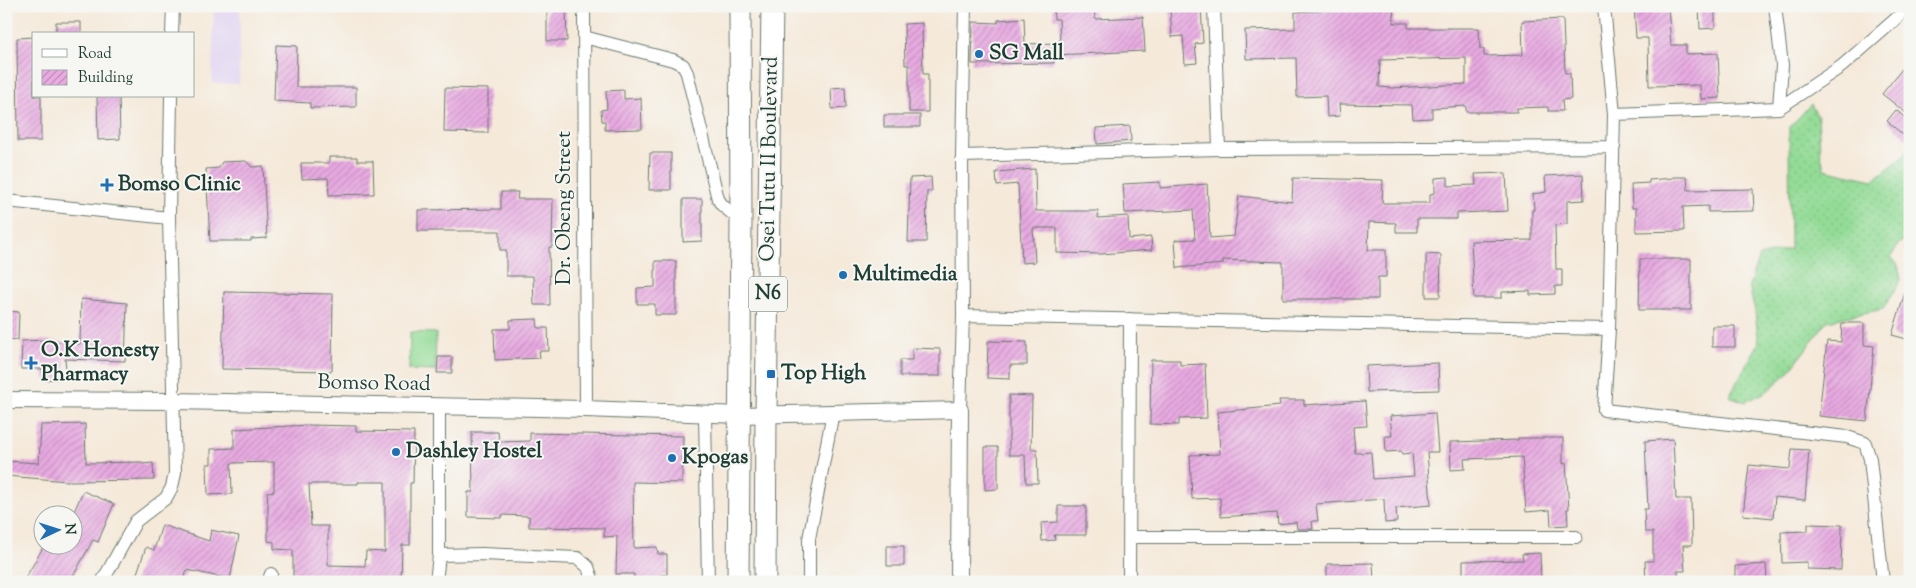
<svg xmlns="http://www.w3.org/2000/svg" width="1916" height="588" font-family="'Sorts Mill Goudy',serif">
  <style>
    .built { fill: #e2d4f3 }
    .grass { fill: url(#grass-dots); stroke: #598c65 }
    .park { fill: #93db96; stroke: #598c65 }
    .building { fill: url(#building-hatch); fill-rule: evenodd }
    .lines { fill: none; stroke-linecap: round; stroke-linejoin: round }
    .minor-casing { stroke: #6a796e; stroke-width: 14 }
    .tertiary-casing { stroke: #6a796e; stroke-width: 18 }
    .trunk-casing { stroke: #6a796e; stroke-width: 23 }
    .minor { stroke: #fff; stroke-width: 12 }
    .tertiary { stroke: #fff; stroke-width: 16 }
    .trunk { stroke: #fff; stroke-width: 21 }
    .poi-dot { fill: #1f6fb2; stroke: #f6f6f2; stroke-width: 2 }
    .labels { text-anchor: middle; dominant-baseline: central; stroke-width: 4; stroke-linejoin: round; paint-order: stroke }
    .shield { fill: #f6f6f2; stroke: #60746d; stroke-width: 1 }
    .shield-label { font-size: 20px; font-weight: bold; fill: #1f3d34 }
    .poi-label { font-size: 21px; font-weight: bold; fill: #1f3d34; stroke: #f6f6f2; text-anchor: start }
    .street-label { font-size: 21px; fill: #1f3d34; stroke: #f6f6f2 }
  </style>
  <defs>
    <pattern id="grass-dots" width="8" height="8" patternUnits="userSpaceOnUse" patternTransform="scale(1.25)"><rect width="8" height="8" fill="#93db96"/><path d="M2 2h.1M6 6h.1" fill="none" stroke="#7ebd82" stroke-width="1.8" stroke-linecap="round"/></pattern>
    <pattern id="building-hatch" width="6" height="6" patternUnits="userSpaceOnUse" patternTransform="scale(1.25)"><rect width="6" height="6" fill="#e9aae2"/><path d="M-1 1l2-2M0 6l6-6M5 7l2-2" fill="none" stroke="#bc8cb8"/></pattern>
  </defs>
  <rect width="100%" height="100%" fill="#f6f6f2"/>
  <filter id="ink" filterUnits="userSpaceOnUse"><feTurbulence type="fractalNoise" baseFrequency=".02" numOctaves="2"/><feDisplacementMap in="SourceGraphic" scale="10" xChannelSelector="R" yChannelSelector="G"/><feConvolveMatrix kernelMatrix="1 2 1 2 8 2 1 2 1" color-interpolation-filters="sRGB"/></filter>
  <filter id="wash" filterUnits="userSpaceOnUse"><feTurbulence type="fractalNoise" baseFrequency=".0096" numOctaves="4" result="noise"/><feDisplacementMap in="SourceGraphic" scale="20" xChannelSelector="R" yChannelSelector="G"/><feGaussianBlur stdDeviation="1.12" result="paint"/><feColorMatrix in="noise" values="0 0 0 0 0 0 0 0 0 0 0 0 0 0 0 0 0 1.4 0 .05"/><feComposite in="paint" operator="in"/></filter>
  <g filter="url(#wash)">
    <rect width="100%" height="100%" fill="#f5e9d9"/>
    <!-- built -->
    <path class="built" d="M214,6H240L239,84L212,83Z"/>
    <!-- grass -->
    <path class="grass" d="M1811,104L1818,117L1820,151L1824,169L1873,180L1898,161L1907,151L1910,150V237L1899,243L1891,257L1898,265L1901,280L1883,309L1827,321L1788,373L1766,392L1745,402L1729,396L1759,343L1755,312L1749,286L1759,256L1790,249L1789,128Z"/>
    <!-- park -->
    <path class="park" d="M410,332L436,333L435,371L409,370Z"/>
    <g id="blocks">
      <!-- building -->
      <path class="building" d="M1053,6H1094L1095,19L1143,17L1145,51L1053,55L1054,63L972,64L973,22L998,23V20L1024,18L1025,44L1060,43L1059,19H1054Z
        M1201,6L1203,43L1195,44L1197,63L1185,64L1183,36L1172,37L1170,7Z
        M1634,6H1668L1671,45H1686V54L1718,53L1720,98L1701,99L1700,85L1649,86L1648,38H1636Z
        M1699,6H1715V28L1700,29Z
        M547,7H566L567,41H547Z
        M1393,7L1394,23H1408V28H1479L1480,49H1484V56L1523,55L1522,21L1563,19L1565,73H1570L1571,99L1562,100L1563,111H1548V107L1517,108V112H1466V106L1432,108V118L1413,119L1412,105L1339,104L1340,116L1327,117L1326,96L1297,97L1296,58L1246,59L1245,30L1295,29V12ZM1466,58V84L1392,88L1379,87L1380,60Z
        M56,22H81V34H56Z
        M922,23L923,74H928V112H909V65H905L904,24Z
        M34,37V96H41V141H18L17,38Z
        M276,45L297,46L296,87H356V107L310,108V103L274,101Z
        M1910,59V116L1882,94Z
        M845,87L846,108L832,109L831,88Z
        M445,88L488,89V133L444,132Z
        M624,90V99L641,98L642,129L605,130V121H602L601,110L607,109L606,91Z
        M97,96H119L120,139L98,140Z
        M1896,110L1910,122V141L1887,121Z
        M884,115H920V127H884Z
        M1130,126L1131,141L1097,144L1096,128Z
        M650,153H671V190H649Z
        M329,157H357V161H373L374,194L329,195L328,178L302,179L301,163H329Z
        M246,161L252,167L263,166L267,238L251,239V241H210L206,169L219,168L222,162Z
        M1035,169L1036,211H1098V218L1128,216L1129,239L1151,237L1152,250L1102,254L1057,253V228H1033L1035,262L1022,263L1018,184L997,186L996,172Z
        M1506,173L1508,211L1457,213V219H1417V232H1396V223L1369,222L1368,250H1386V277H1378V299H1283V262L1223,260V264L1177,268L1175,240L1195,239L1193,210L1125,213L1123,184L1160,182V188L1207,184L1210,238L1234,236L1239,196L1292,202L1293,178L1383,180L1382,203H1430V194L1435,193V178L1448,177V186L1476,185L1475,174Z
        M1583,174L1584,200L1567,201V224L1555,225L1556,269H1562V286H1555V294L1530,295V291L1502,292V298H1474L1471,241L1532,240V210H1534L1533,194L1546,192L1545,176Z
        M931,177L932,191H927L926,242H908L910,178Z
        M1673,177H1687L1688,190L1753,189L1754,211L1708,212V206L1683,207L1684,231L1636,232V208H1632L1631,184L1649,183V180L1673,178Z
        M501,192H518L517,199H553L552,247H549L550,305H534L533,276H506V250H500V231H418V210L501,209Z
        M683,199H702V241L683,242Z
        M1426,254L1441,255L1440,297H1426Z
        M1640,259H1691V310H1639Z
        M655,261H676V315H655V304H637V288L655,287Z
        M1907,286L1910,287V340L1892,335Z
        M224,292L333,294L332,371L222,369Z
        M81,299L127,303L125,361L65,359L66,369L58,379L44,380L43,369H21L22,341L44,340L80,344Z
        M7,311L19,312L18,340L6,339Z
        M537,319L538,328H548L549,351H539L540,358L495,360L494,329H510V320Z
        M1842,323H1864V345L1874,346L1867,421L1819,416L1827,341L1841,342Z
        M1712,326H1735V347H1712Z
        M988,341L1027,342V365H1010V379L987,378Z
        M912,348L940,349V376H900V360H912Z
        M438,357H452V373H437Z
        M1151,360H1180V365L1205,364L1207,418L1179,419V425L1150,424Z
        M1438,363L1439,390L1367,392L1366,366Z
        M1009,395L1032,396L1031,449H1037L1038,483H1026L1025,455H1009Z
        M1279,400H1304V405L1365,401L1367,426L1353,427L1355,453L1371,452L1373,479L1414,476L1412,453L1402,454L1401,451L1386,452L1385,436H1392L1390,416L1435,413L1438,452H1427L1431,505L1396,508L1397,522L1385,523L1384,499L1316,504L1318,521H1312L1313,529H1297L1296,522L1278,524L1277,513L1221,517L1220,498L1192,499L1190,455L1220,454L1218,412L1280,406Z
        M85,424L86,463L142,462V464L153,463L154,480L68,481L6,476V461L39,463L41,425Z
        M309,425L356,426V431L414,432L413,483H410V545H402L401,582H293V550L274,549V542L268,541V504L267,492L274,491V462L231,463L232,494L208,495L207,464H211V449L234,448V429ZM358,482H385V552L366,551L365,566L328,565V526H311L309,484H358Z
        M472,432H498L499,442L530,441V433L683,436L682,483L633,482L634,548L657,547L658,554H667V575H661V582H634V574H616L617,536L604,537V528L529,527V516L502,515V518L468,517V492H473Z
        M1518,438H1563V464L1566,463L1569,509H1567L1568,525L1551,526L1550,510L1526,512L1522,457L1464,459L1465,469L1451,470L1450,442L1518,440Z
        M1673,439L1676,499H1691L1692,545H1683L1685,571H1678V582H1646L1645,561H1653V532H1645L1644,509H1648L1645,441Z
        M985,447H998V489L985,490Z
        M1792,449L1809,450L1805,500L1775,497L1773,518L1743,515L1749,465L1790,469Z
        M83,491L114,504L98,542L93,540L70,582H23L44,546H72V516Z
        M1058,506H1086V535H1054L1055,540L1042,541L1041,523L1058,522Z
        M1808,524L1842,525L1841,570L1807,569V562L1782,563L1781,532L1808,531Z
        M162,525L209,541L211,530L239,536L230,579L187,570L183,582H134L146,547L154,550Z
        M887,546H904V566H887Z
        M1540,553L1541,582H1463V561L1523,560L1522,554Z
        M1373,563L1374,582H1327V564Z
        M1766,564L1767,582H1735V566Z"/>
    </g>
  </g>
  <g filter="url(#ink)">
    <use href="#blocks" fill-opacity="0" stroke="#6a796e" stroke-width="1"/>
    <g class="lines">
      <!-- minor casing -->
      <g class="minor-casing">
        <path id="minor" d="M584,6L586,409
          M1214,6L1219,149
          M1604,6L1614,114L1609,329L1604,410L1847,437L1865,443L1870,459L1883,582
          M1775,6L1782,65L1779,108
          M172,34L173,6
          M584,37L673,60L683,65L687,73L718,199L722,205L741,221
          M1614,114L1779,108L1842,66L1897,18L1907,6
          M962,156L1219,149L1614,147
          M6,201L169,218
          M963,316L1609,329
          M960,410L963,316L962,156L965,6
          M705,414L708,582
          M1130,537H1576
          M439,555L482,554L578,558L588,567L593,582
          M102,582L136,521L166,498L172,487L175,473L169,218L171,96
          M268,582L271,574
          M436,582L439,555V406
          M809,582V539L833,412
          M1129,582L1130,319"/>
      </g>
      <!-- tertiary casing -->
      <g class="tertiary-casing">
        <path id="tertiary" d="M6,400L173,401L586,409L740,415L960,410L959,582"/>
      </g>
      <!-- trunk casing -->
      <g class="trunk-casing">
        <path id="trunk" d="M738,582L741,221L740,6
          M765,582L766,415L772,6"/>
      </g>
      <!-- minor -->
      <use href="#minor" class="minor"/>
      <!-- tertiary -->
      <use href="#tertiary" class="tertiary"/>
      <!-- trunk -->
      <use href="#trunk" class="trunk"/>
    </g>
  </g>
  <!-- markers -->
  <g class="poi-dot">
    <circle cx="979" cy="54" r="5"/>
    <path d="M104.5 177.5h5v5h5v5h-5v5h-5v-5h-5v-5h5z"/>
    <circle cx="843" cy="275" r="5"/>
    <path d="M28.5 355.5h5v5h5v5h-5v5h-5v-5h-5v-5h5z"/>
    <rect x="766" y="369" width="10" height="10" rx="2.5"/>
    <circle cx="396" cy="452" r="5"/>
    <circle cx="672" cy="458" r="5"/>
  </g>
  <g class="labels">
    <!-- shield labels -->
    <rect class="shield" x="749" y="276.5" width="38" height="35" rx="4"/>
    <g class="shield-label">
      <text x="768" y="294">N6</text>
    </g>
    <!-- poi labels -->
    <g class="poi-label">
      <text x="989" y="54">SG Mall</text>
      <text x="118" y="185">Bomso Clinic</text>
      <text x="853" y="275">Multimedia</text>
      <text x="41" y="351">O.K Honesty<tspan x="41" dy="24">Pharmacy</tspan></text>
      <text x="781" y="374">Top High</text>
      <text x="406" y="452">Dashley Hostel</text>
      <text x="682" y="458">Kpogas</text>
    </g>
    <!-- street labels -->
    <g class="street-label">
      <text transform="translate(770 159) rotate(-89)">Osei Tutu II Boulevard</text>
      <text transform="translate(565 208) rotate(-90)">Dr. Obeng Street</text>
      <text transform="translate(374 384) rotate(1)">Bomso Road</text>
    </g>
  </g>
  <!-- margin -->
  <rect width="1916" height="588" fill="none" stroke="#f6f6f2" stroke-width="25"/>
  <!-- legend -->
  <rect x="32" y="32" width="162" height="65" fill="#f6f6f2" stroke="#a0aca6"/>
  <rect x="42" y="49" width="25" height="8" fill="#ffffff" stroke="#a0aca6"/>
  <text x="78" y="58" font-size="15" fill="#1f3d34">Road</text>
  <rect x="42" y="70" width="25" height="15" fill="url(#building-hatch)" stroke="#a0aca6"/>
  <text x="78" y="82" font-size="15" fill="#1f3d34">Building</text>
  <!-- north arrow -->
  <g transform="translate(58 530) rotate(86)"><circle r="24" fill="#f6f6f2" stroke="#a0aca6"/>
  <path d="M0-4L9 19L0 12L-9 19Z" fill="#1f6fb2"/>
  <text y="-8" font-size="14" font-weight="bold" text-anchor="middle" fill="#1f3d34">N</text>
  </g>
</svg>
